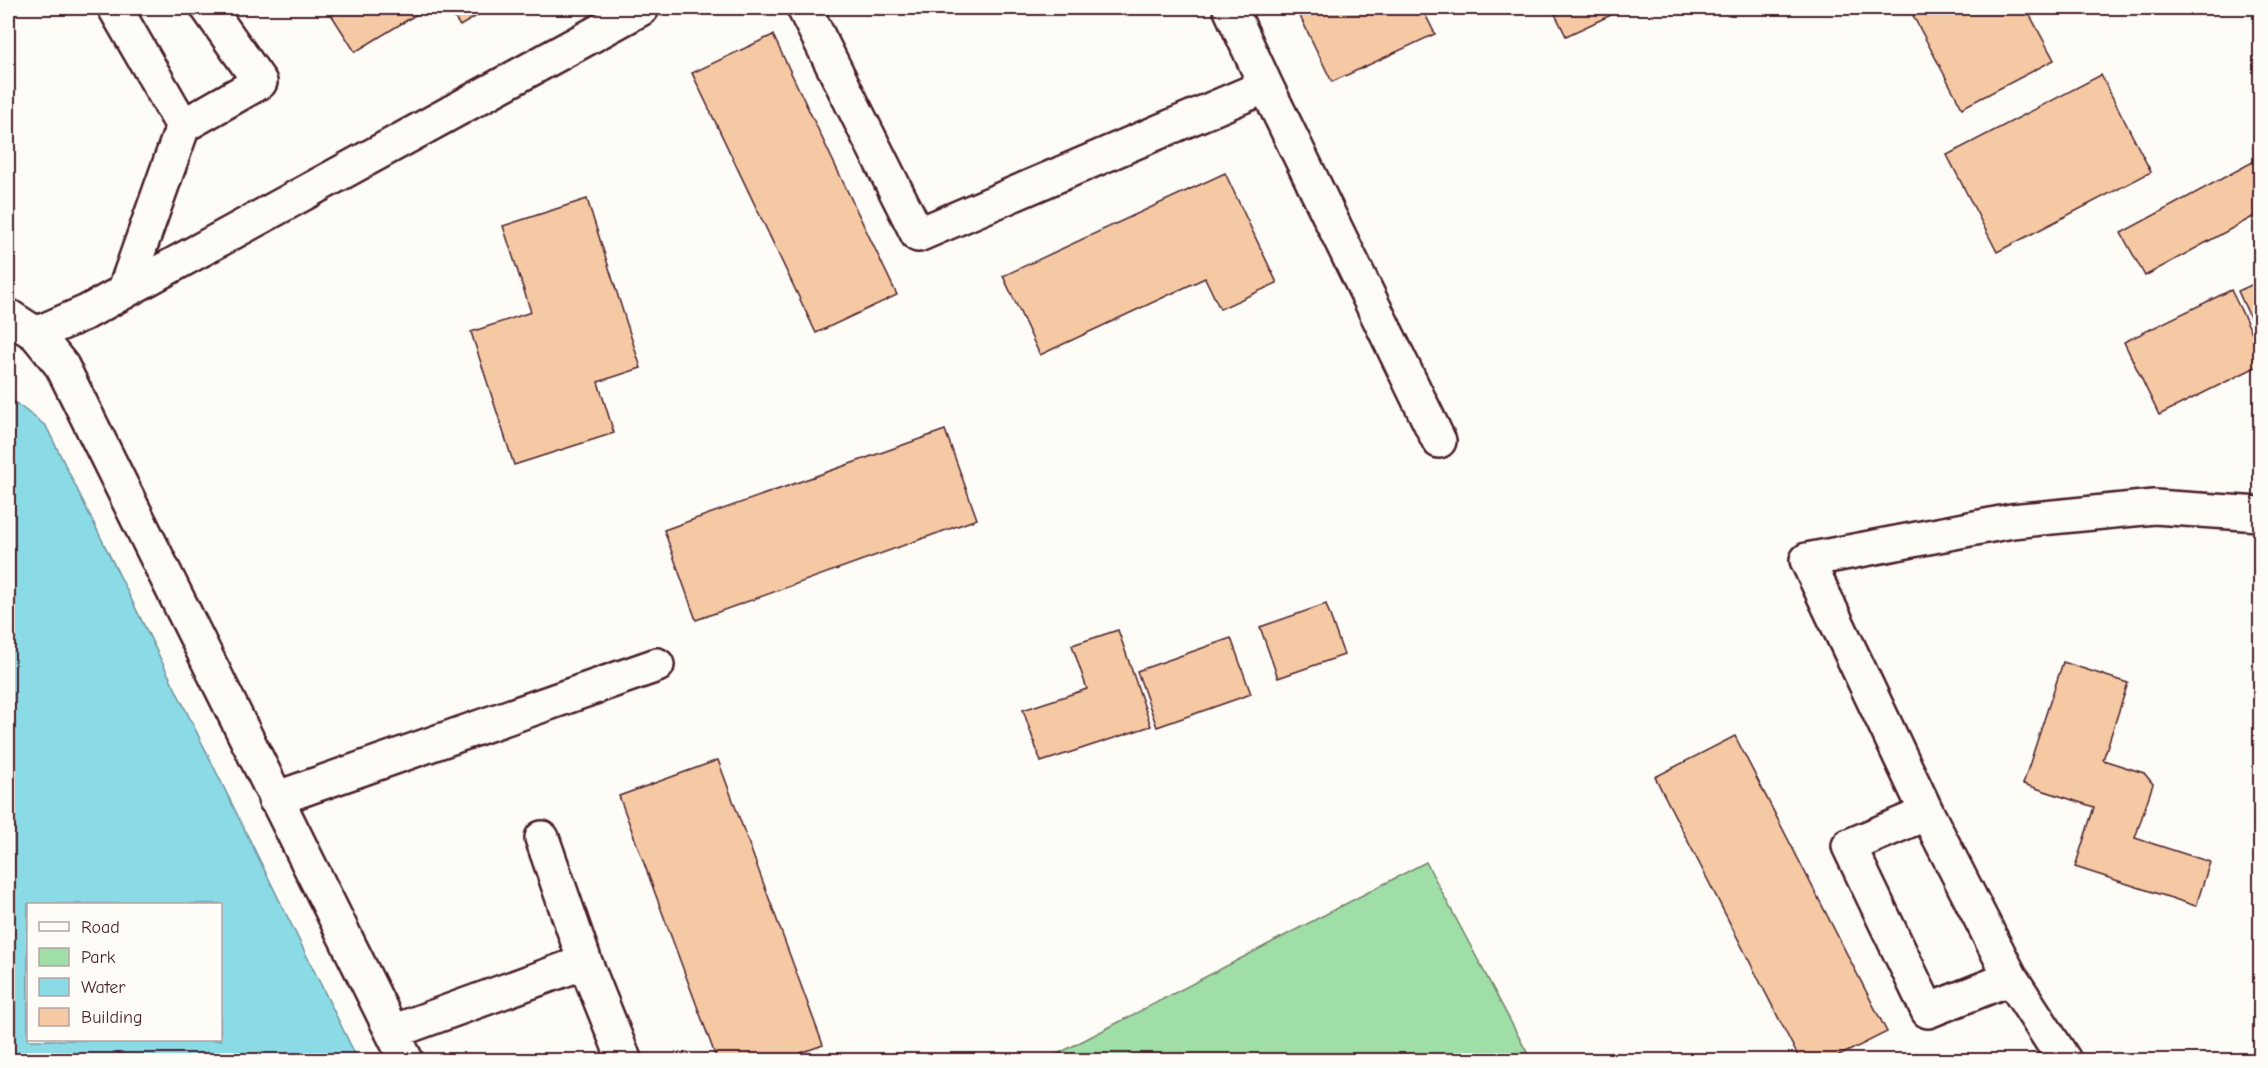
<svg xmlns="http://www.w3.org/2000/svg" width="2268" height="1068" font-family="'Comic Neue',sans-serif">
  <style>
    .green { fill: #9fdea7; stroke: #747e69; stroke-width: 1.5 }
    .water { fill: #8bdbe6; stroke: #71909b; stroke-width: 1.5; fill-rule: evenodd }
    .building { fill: #f4c9a4; stroke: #4a1f2b; stroke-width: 1.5 }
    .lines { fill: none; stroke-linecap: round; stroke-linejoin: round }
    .minor-casing { stroke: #4a1f2b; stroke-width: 38 }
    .minor { stroke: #fdfcf7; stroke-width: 33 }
  </style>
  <rect width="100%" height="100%" fill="#fdfcf7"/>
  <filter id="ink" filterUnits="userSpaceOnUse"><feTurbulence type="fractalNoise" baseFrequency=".0167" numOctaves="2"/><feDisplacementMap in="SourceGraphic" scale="12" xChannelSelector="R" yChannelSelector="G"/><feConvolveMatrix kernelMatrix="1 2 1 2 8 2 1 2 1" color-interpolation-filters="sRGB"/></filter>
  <g filter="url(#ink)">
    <!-- green -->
    <path class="green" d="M1426,862L1531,1060H1046Z"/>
    <!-- water -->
    <path class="water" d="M8,397L46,426L358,1060H8ZM28,904H220V1040H28Z"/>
    <!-- building -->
    <path class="building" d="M327,8H427L355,52Z
      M448,8H490L460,26Z
      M1296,8H1422L1435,34L1332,82Z
      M1552,8H1626L1566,36Z
      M1909,8H2026L2054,60L1962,108Z
      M773,35L897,295L816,333L692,73Z
      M2101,75L2151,172L1997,252L1947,155Z
      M2260,158V213L2145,276L2121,233Z
      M1225,173L1277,283L1220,309L1205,278L1040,355L1003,276Z
      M587,199L641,368L598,382L614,433L514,465L471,332L531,312L503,226Z
      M2260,281V339L2238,291Z
      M2231,290L2260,349V365L2159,415L2124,342Z
      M945,430L977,519L696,620L664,530Z
      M1326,604L1344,655L1278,678L1260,627Z
      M1118,630L1151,726L1041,762L1023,710L1087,689L1072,645Z
      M1231,638L1251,694L1157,727L1137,671Z
      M2063,662L2128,683L2103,760L2144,773L2153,784L2135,838L2210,862L2196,906L2075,867L2094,807L2023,784Z
      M1735,736L1887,1032L1831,1060H1800L1655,777Z
      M718,760L823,1045L781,1060H717L619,796Z"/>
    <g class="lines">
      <!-- minor casing -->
      <g class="minor-casing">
        <path id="minor" d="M115,8L183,126
          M804,8L918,235L1266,86
          M1230,8L1266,86L1439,441
          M124,292L183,126L260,82L208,8
          M8,316L36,334L62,366L406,1060
          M36,334L87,312L642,8
          M275,799L657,665
          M1927,813L1849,846L1928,1011L2011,978
          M542,838L585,962
          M392,1032L585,962L624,1059
          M2064,1060L2011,978L1927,813L1807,560L2012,521L2154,507L2260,514"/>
      </g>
      <!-- minor -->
      <use href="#minor" class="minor"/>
    </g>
  </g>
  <!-- margin -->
  <rect width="2268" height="1068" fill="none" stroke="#fdfcf7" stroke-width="30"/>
  <rect x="15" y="15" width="2238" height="1038" fill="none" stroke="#4a1f2b" stroke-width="2" filter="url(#ink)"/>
  <!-- legend -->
  <rect x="27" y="903" width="195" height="138" fill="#fdfcf7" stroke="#b5a4a5" stroke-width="1.5"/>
  <rect x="39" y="922" width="30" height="9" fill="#fdfcf7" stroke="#b5a4a5" stroke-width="1.5"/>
  <text x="81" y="933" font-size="18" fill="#4a1f2b">Road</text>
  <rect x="39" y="948" width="30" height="18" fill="#9fdea7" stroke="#b5a4a5" stroke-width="1.5"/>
  <text x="81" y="963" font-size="18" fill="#4a1f2b">Park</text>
  <rect x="39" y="978" width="30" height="18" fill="#8bdbe6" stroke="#b5a4a5" stroke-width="1.5"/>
  <text x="81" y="993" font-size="18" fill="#4a1f2b">Water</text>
  <rect x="39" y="1008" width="30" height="18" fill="#f4c9a4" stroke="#b5a4a5" stroke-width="1.5"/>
  <text x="81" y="1023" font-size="18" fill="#4a1f2b">Building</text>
</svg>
